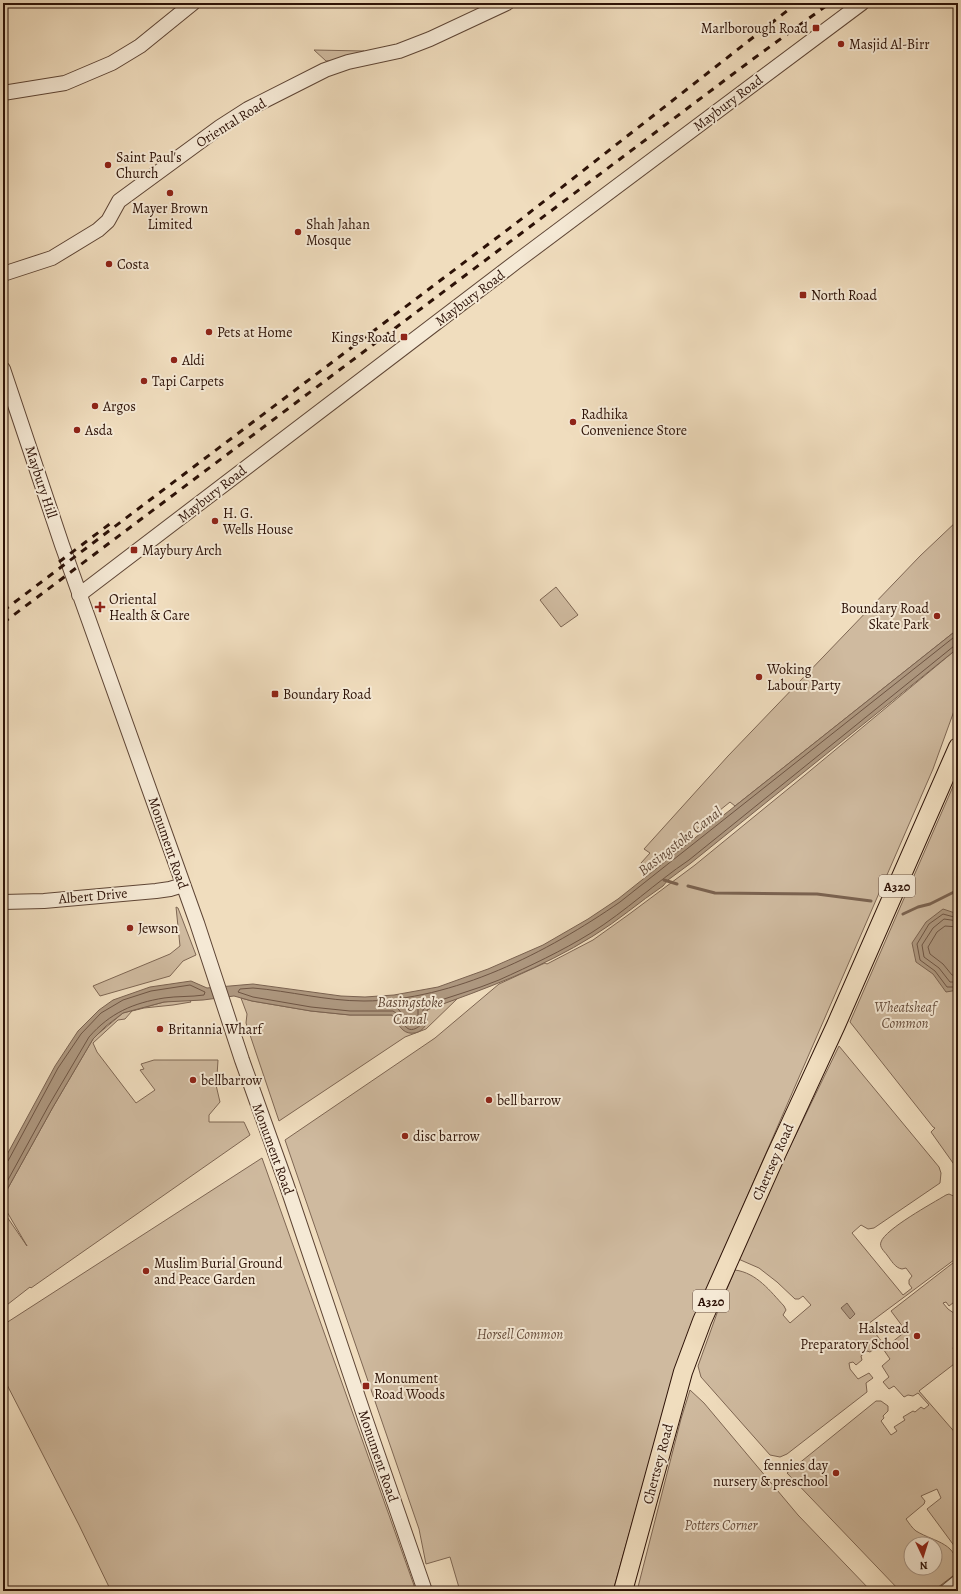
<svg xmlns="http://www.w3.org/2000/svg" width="961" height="1594" font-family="Alegreya,serif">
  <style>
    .green { fill: #cfba9f; stroke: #7e6653; fill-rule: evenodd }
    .water { fill: #ae9880; stroke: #7a6250 }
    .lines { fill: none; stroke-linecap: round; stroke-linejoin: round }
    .shore { stroke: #6e5544; stroke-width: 1 }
    .stream { stroke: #7a6250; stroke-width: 3 }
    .minor-casing { stroke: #5e4535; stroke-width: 16 }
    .major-casing { stroke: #2d1207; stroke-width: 20 }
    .minor { stroke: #f5e9d5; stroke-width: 14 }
    .major { stroke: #f0ddbe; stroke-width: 18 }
    .rail { stroke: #2d1207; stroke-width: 3; stroke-dasharray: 7 7; stroke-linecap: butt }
    .poi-dot { fill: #8f2418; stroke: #f5e9d5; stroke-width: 1.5 }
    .labels { text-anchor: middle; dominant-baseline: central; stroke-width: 4; stroke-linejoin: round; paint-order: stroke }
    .shield { fill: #f5e9d5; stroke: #695245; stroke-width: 1 }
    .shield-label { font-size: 13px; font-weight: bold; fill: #2d1207 }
    .poi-label { font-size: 14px; fill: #2d1207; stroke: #f5e9d5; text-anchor: start }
    .street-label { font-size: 14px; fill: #2d1207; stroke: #f5e9d5 }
    .park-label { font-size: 14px; font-style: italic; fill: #664d3c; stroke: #f5e9d5 }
    .water-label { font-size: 15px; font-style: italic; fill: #614837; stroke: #f5e9d5 }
  </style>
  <rect width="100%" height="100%" fill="#f0ddbe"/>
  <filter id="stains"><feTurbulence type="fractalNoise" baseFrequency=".005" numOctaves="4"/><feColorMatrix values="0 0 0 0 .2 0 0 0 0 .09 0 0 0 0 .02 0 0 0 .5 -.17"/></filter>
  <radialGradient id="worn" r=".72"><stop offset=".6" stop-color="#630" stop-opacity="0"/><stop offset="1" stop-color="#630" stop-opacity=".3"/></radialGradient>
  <!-- green -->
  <path class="green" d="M314,50L364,51L332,61H326Z
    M958,520V629L735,806L730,802L646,870L641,863L650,853L644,849L728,756L920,556Z
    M556,587L578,615L561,627L540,600Z
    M958,648V700L933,769L690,1328L676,1367L613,1591H460L450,1557L426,1564L419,1529L285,1140L435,1038L499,984L545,963L547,964L593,940L628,915L695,865L799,780Z
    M958,775V1170L931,1132L935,1128L933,1127L850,1022Z
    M176,907L178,908L196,955L183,961L170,976L100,996L93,986L170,954L180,946Z
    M241,998L252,1001L311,1011L350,1015H392L398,1025L427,1020V1010L429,1009L458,998L426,1029L405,1037L279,1121L246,1023L247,1014Z
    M189,999L191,1002L173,1005L144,1008L132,1011L125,1019L118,1020L93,1043L97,1052L136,1103L155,1090L140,1070L144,1069L141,1064L154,1060H218L217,1076L218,1080L216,1085L220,1102L209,1115V1122H244L250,1135L31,1288L30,1287L3,1308V1211L27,1246L3,1205V1197L53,1107L93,1039L98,1034L123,1013L164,1002Z
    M839,1046L939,1167L941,1173L940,1183L874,1228L868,1229L861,1225L852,1233L903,1295L912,1288L909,1284V1280L912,1276L906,1268L902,1269C895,1268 891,1260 887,1255C884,1251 879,1247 881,1242C885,1229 933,1203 946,1195L949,1194L958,1198V1257L868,1324L886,1347L906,1331L891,1311L958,1259V1299L949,1306L946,1302L943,1303L948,1309L958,1316V1341L953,1348L958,1361L919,1391L958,1436V1551L927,1509L941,1498L937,1489L921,1496L925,1501L924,1504L906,1519C909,1523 912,1528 916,1531C936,1543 958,1542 958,1572L933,1591H900L787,1473L876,1401H881L888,1406V1411L883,1416L884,1418L881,1421L891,1435L897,1431L894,1427L905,1420L903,1417L913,1411L915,1412L921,1407L924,1409L929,1405L918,1393L913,1396L908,1395L904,1397L894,1386L889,1389L883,1382L889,1377L882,1366L890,1359L879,1343L873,1347L874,1349L870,1352L867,1351L861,1356L862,1360L856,1365L853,1362L849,1363L850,1369L858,1379L869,1373L873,1378L866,1383L867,1392L787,1454L780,1457L770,1455L701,1377L698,1366L720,1305L735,1270C757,1273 770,1291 784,1306L786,1310L783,1315L790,1323L811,1305L803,1296L799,1299H795L777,1282L759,1268L736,1258ZM911,1544H935V1568H911Z
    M262,1158L416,1591H111L79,1525L3,1377V1325Z
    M690,1390L704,1403L798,1515L871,1591H637L681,1419Z"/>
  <!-- water -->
  <path class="water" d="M958,629V648L691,863L668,880L663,886C639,902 618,921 593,936C542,968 485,989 429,1009L427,1010C427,1016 428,1021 425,1026C421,1033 410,1036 403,1030C398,1026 397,1020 392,1015H350L311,1011L252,1001L234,996L203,1000L164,1002L123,1013L106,1026L93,1039L53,1107L3,1197V1162L55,1066L78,1031L99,1010L113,1000L150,987L191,981L207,988L253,984L341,996L365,997L394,995L438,987L488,969L543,945L588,919L618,899Z
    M943,909L955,913L958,911V990L946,992L933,974L916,962L912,943L926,922Z
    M847,1303L855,1314L850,1319L841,1308Z"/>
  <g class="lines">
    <!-- shore -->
    <path class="shore" d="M958,634L620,902C548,952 453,1001 364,1001C326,1001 290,991 253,988L240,989L238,992L253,997L311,1007L350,1011H393C404,1017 404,1040 422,1024L423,1010L427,1005C451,996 475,990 499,980C530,966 562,951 591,933C626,911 655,883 689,860L954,646L958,645
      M958,916L954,917L943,914L929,924L917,944L920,960L935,971L947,987H958
      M958,921L944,919L933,928L922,945L924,957L939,968L950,982H958
      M958,927L945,926L937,932L928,947L930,954L943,964L952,975L958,976
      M420,999L423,1002L418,1008V1021L410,1024L395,1005Z
      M3,1163L8,1161L58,1068L81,1034L101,1013L123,1000L151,991L190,985L205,992L204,995C191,997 177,996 164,998C133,1003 110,1013 89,1037L49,1105L3,1189"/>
    <!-- stream -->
    <path class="stream" d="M664,880L677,884
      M688,886L715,893L817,894L871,901
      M903,914L918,907L930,904L958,890"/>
    <!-- minor casing -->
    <g class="minor-casing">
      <path id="minor" d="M3,93L65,83L112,63L140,46L193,3
        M3,274L52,258L98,230L108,221L119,201L220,127L248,109L325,70L348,62L399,51L430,39L507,3
        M3,369L62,545L197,923L242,1060L286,1183L365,1418L425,1591
        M79,595L516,262L862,3
        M3,902L44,901L156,891L170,889L183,885
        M947,1591L958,1582"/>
    </g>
    <!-- major casing -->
    <g class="major-casing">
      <path id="major" d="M623,1591L683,1372L702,1321L775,1157L836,1025L958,747"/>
    </g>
    <!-- minor -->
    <use href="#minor" class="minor"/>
    <!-- major -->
    <use href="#major" class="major"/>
    <!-- rail -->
    <path class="rail" d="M59,562L115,520
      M3,611L515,224L797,3
      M3,623L753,59L830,3"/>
  </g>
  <!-- markers -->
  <g class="poi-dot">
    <rect x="812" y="24" width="8" height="8" rx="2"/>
    <circle cx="841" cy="44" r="4"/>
    <circle cx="108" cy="165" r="4"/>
    <circle cx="170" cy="193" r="4"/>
    <circle cx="298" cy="232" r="4"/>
    <circle cx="109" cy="264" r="4"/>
    <rect x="799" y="291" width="8" height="8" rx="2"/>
    <circle cx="209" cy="332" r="4"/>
    <rect x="400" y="333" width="8" height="8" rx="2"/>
    <circle cx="174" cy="360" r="4"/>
    <circle cx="144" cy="381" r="4"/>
    <circle cx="95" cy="406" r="4"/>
    <circle cx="573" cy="422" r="4"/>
    <circle cx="77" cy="430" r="4"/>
    <circle cx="215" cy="521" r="4"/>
    <rect x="130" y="546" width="8" height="8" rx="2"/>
    <path d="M98 601h4v4h4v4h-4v4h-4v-4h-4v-4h4z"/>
    <circle cx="937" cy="616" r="4"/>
    <circle cx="759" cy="677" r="4"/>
    <rect x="271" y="690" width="8" height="8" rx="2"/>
    <circle cx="130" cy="928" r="4"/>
    <circle cx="160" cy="1029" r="4"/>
    <circle cx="193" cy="1080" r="4"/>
    <circle cx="489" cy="1100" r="4"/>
    <circle cx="405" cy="1136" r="4"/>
    <circle cx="146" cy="1271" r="4"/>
    <circle cx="917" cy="1336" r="4"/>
    <rect x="362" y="1382" width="8" height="8" rx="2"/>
    <circle cx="836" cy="1473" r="4"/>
  </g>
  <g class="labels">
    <!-- shield labels -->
    <g class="shield">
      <rect x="879" y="875" width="36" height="22" rx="3"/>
      <rect x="693" y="1290" width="36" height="22" rx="3"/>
    </g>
    <g class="shield-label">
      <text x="897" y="886">A320</text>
      <text x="711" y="1301">A320</text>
    </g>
    <!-- poi labels -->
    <g class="poi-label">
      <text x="808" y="28" text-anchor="end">Marlborough Road</text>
      <text x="849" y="44">Masjid Al-Birr</text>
      <text x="116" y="157">Saint Paul's<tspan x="116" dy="16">Church</tspan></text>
      <text x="170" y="208" text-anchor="middle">Mayer Brown<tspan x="170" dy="16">Limited</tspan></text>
      <text x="306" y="224">Shah Jahan<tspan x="306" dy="16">Mosque</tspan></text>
      <text x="117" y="264">Costa</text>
      <text x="811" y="295">North Road</text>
      <text x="217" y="332">Pets at Home</text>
      <text x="396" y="337" text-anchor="end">Kings Road</text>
      <text x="182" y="360">Aldi</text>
      <text x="152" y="381">Tapi Carpets</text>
      <text x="103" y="406">Argos</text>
      <text x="581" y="414">Radhika<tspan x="581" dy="16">Convenience Store</tspan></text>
      <text x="85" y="430">Asda</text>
      <text x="223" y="513">H. G.<tspan x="223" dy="16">Wells House</tspan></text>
      <text x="142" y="550">Maybury Arch</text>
      <text x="109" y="599">Oriental<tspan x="109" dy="16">Health &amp; Care</tspan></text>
      <text x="929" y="608" text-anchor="end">Boundary Road<tspan x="929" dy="16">Skate Park</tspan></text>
      <text x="767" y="669">Woking<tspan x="767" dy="16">Labour Party</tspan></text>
      <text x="283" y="694">Boundary Road</text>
      <text x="138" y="928">Jewson</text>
      <text x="168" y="1029">Britannia Wharf</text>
      <text x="201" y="1080">bellbarrow</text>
      <text x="497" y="1100">bell barrow</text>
      <text x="413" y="1136">disc barrow</text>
      <text x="154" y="1263">Muslim Burial Ground<tspan x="154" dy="16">and Peace Garden</tspan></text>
      <text x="909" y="1328" text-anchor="end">Halstead<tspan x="909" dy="16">Preparatory School</tspan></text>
      <text x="374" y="1378">Monument<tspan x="374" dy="16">Road Woods</tspan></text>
      <text x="828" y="1465" text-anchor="end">fennies day<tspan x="828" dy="16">nursery &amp; preschool</tspan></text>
    </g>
    <!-- street labels -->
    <g class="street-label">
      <text transform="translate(728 103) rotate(-37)">Maybury Road</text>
      <text transform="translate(231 123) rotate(-32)">Oriental Road</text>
      <text transform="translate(470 298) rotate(-37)">Maybury Road</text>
      <text transform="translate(41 482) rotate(72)">Maybury Hill</text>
      <text transform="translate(212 494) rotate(-38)">Maybury Road</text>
      <text transform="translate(168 843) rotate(71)">Monument Road</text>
      <text transform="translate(93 896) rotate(-5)">Albert Drive</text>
      <text transform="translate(273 1149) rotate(70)">Monument Road</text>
      <text transform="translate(773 1162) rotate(-66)">Chertsey Road</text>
      <text transform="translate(378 1456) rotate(71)">Monument Road</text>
      <text transform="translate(658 1464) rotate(-75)">Chertsey Road</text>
    </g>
    <!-- park labels -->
    <g class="park-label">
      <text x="905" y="1007">Wheatsheaf<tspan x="905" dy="16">Common</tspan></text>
      <text x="520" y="1334">Horsell Common</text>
      <text x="721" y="1525">Potters Corner</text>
    </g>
    <!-- water labels -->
    <g class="water-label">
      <text transform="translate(680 841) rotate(-38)">Basingstoke Canal</text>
      <text x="410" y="1002">Basingstoke<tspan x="410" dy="17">Canal</tspan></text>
    </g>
  </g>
  <!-- margin -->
  <rect width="961" height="1594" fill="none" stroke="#f0ddbe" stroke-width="16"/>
  <rect x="4" y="4" width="953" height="1586" fill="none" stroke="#2d1207" stroke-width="2"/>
  <rect x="8" y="8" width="945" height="1578" fill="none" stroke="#2d1207"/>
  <!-- north arrow -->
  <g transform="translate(923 1556) rotate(176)"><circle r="19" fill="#f5e9d5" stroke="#a59383"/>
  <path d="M0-3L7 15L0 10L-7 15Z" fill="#8f2418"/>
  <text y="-6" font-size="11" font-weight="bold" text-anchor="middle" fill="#2d1207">N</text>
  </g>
  <rect width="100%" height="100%" filter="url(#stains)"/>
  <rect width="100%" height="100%" fill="url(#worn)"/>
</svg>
